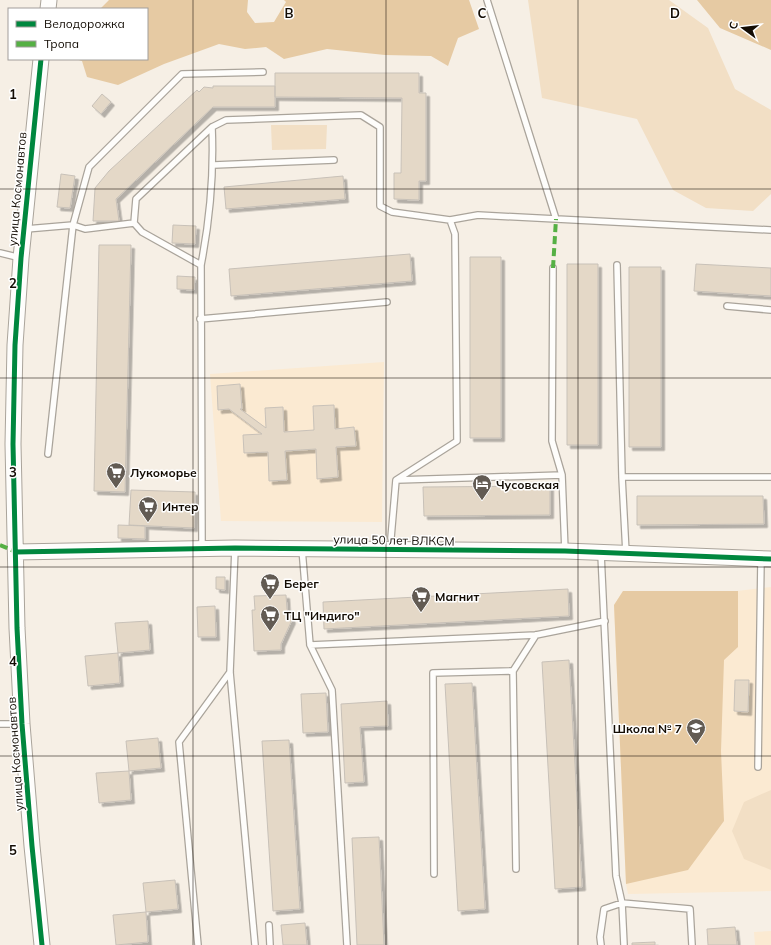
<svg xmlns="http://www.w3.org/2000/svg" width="771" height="945" font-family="Mulish,sans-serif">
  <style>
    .built { fill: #fbead2 }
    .green { fill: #f2dfc5 }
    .forest { fill: #e6caa3 }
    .building { fill: #e4d8c7; stroke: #c8c1b8; filter: url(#shadow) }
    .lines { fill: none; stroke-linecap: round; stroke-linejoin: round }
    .lane-casing { stroke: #aaa49b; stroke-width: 8 }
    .secondary-casing { stroke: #aaa49b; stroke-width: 17 }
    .lane { stroke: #fefdfb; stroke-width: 5.5 }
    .secondary { stroke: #fefdfb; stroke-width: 15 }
    .quiet { stroke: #55b044; stroke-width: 4; stroke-dasharray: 8 4; stroke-linecap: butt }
    .cycleway-casing { stroke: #fff; stroke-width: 8 }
    .cycleway { stroke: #00873e; stroke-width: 5 }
    .grid { fill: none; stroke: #130c04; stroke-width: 1; stroke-opacity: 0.55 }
    .labels { text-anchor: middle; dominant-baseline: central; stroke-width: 3; stroke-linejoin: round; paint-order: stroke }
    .street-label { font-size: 12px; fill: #130c04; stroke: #fff }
    .poi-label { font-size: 12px; font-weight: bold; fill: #130c04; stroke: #fff; text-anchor: start }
    .grid-label { font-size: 13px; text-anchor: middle; font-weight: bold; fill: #130c04; stroke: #fff; stroke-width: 3; stroke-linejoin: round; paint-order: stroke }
  </style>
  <defs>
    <filter id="shadow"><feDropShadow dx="3.5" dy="3.5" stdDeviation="0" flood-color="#0004"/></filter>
  </defs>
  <rect width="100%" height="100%" fill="#f6efe5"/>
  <!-- built -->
  <path class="built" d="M384,362L382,522L221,521L210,374Z
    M771,587V891L628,894L626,884L614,605L623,591H737Z
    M771,931V945H755L754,932Z"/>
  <!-- green -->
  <path class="green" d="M528,0H669L708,28L735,89L771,110V194L753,211L706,208L673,190L637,119L542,98Z
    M271,125H327L326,149L272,150Z
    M771,790V870L744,859L732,831L744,802Z"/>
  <!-- forest -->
  <path class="forest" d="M109,0H248L247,12L255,23L274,22L286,2L284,0H469L479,29L458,38L448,66L431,56L385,55L327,49L284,59L266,47L245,49L219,44L164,64L118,85L87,77L82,61L75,59H147V9H100Z
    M697,0H771V50L720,28Z
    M623,591H738V647L724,660L721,751L724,821L688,870L626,884L614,605Z"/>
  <!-- building -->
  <path class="building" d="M275,73H419V93H426V181H419V200L394,199V173H401L402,98L275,97Z
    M213,86H275V107H213L116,199L119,221H93L95,188L109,171L197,90L199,92L204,87L213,88Z
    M102,94L111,102L101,114L92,106Z
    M61,174L75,176L70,208L57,207Z
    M343,176L345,199L226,209L224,187Z
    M173,225L196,226L195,244L172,243Z
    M99,245H131L125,492L94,491Z
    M410,254L412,281L231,296L229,269Z
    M470,257H501V438H470Z
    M567,264H598V445H567Z
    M696,264L771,268V296L694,291Z
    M629,267H661V447H629Z
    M177,276L195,277L194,290L177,289Z
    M240,384L242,409H240L266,428L265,408L283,407L284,432L314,430L313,406L334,405L335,429L354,427L356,446L336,447L338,477L317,479L316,449L285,451L287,480L269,481L268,452L244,453L243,435L262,434L229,409L218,410L217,386Z
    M550,486V515L424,516L423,487Z
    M131,490L195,492L194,528L129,525Z
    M637,496H763L764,524L637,525Z
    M118,525L145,526V539L118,538Z
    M216,577H225V590L216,589Z
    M568,589L569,616L324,629L323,602Z
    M286,595L287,609L292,620L281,644V650L254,651L252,610H255L254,596Z
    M215,606L216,637H198L197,607Z
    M148,621L150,650L118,653L115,623Z
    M118,653L120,683L88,686L85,656Z
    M569,660L582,887L555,889L542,662Z
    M735,680H749L748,712L734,711Z
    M472,683L485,909L458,911L445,684Z
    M326,693L328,732L303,733L301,694Z
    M387,701L388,726L360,727L364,782L345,783L341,704Z
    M158,738L161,768L129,771L126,741Z
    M289,740L300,909L273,911L262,741Z
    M129,771L131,800L99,803L96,773Z
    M379,837L384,945H357L352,838Z
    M175,880L178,909L146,912L143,883Z
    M146,912L148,942L116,945L113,915Z
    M305,923L307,945H283L281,925Z
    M735,927L737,945H708L707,929Z
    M655,942V945H632V943Z"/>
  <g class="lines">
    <!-- lane casing -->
    <g class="lane-casing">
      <path id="lane" d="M487,0L556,219
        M214,165L334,160
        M450,220L478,215L771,230
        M134,223L136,199L212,127
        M26,229L73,225L85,229L134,223L142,232L201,265
        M0,253L21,258
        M617,265L622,477L626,553
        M553,268L552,441L562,475L565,551
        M727,306L771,310
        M200,319L387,302
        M48,454L73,225L89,167L182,74L263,72
        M622,477H771
        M397,480L562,475
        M202,548L201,265C210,219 214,174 212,127L226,120L361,115L380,127V206L392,212L450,220L455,234L457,441L396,480L391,538L393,548
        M235,549L230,672L255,945
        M302,549L310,645L536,635L605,621
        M601,554L616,876L622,903L624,945
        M310,645L332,690L347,945
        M0,724H22
        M758,767L761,560
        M516,869L513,671L536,635
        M434,874L433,673L513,671
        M269,925L270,945
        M198,945L179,742L230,672
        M601,945L600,937L604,909L622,903L690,909L692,945"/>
    </g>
    <!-- secondary casing -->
    <g class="secondary-casing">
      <path id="secondary" d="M48,9L49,0
        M41,59L21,258L15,345L13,444L17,628L22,724L32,846L42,945
        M16,552L235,548L565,551L771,559"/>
    </g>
    <!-- lane -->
    <use href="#lane" class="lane"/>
    <!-- secondary -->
    <use href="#secondary" class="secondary"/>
    <!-- quiet -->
    <path class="quiet" d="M553,268L556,219
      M0,545L16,552"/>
    <!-- cycleway casing -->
    <g class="cycleway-casing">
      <path id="cycleway" d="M41,59L21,258L15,345L13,444L17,628L22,724L32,846L42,945
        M16,552L235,548L565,551L771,559"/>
    </g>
    <!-- cycleway -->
    <use href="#cycleway" class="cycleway"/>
  </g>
  <!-- grid -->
  <path class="grid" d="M193,0V945M386,0V945M578,0V945M0,189H771M0,378H771M0,567H771M0,756H771"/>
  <!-- icons -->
  <defs>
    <g id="supermarket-pin" transform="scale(1)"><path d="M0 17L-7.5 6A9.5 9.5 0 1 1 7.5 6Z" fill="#625b53" stroke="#fff"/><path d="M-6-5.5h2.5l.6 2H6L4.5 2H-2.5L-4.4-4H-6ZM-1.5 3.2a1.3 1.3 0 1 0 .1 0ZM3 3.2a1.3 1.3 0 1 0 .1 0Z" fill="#fff"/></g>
    <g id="hotel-pin" transform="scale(1)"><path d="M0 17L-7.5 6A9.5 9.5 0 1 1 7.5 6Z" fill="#625b53" stroke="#fff"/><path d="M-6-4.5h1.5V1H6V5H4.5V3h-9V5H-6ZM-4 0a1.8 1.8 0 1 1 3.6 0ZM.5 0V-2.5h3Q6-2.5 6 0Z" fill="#fff"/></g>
    <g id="school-pin" transform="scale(1)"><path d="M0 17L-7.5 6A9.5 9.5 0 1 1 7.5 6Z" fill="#625b53" stroke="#fff"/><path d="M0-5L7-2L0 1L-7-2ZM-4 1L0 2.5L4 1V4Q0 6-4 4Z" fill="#fff"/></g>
  </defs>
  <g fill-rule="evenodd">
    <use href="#supermarket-pin" x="116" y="472"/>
    <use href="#hotel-pin" x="482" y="484"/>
    <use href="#supermarket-pin" x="148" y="506"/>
    <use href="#supermarket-pin" x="270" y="583"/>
    <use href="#supermarket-pin" x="421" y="596"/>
    <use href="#supermarket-pin" x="270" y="615"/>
    <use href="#school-pin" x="696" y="728"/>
  </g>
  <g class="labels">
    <!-- street labels -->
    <g class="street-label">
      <text transform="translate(17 189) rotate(-85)">улица Космонавтов</text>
      <text transform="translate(394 540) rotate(1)">улица 50 лет ВЛКСМ</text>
      <text transform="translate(15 754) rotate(-94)">улица Космонавтов</text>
    </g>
    <!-- poi labels -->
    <g class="poi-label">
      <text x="130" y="472">Лукоморье</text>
      <text x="496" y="484">Чусовская</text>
      <text x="162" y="506">Интер</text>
      <text x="284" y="583">Берег</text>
      <text x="435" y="596">Магнит</text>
      <text x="284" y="615">ТЦ "Индиго"</text>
      <text x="682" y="728" text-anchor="end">Школа № 7</text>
    </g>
  </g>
  <g class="grid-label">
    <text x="289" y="18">B</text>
    <text x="482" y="18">C</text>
    <text x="675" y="18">D</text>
    <text x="13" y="99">1</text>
    <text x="13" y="288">2</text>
    <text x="13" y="477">3</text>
    <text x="13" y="666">4</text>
    <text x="13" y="855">5</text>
  </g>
  <!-- legend -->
  <rect x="8" y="8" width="140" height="52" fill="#ffffff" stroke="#a19e9b"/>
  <rect x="16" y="21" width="20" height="6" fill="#00873e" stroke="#a19e9b"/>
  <text x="44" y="28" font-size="12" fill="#130c04">Велодорожка</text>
  <rect x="16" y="41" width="20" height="6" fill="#55b044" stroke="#a19e9b"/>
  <text x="44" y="48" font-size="12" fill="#130c04">Тропа</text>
  <!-- north arrow -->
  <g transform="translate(743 28) rotate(285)" stroke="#ffffff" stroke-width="3" paint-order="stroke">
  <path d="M0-3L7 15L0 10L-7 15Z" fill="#130c04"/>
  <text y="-6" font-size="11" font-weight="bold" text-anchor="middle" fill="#130c04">С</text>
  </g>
</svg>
